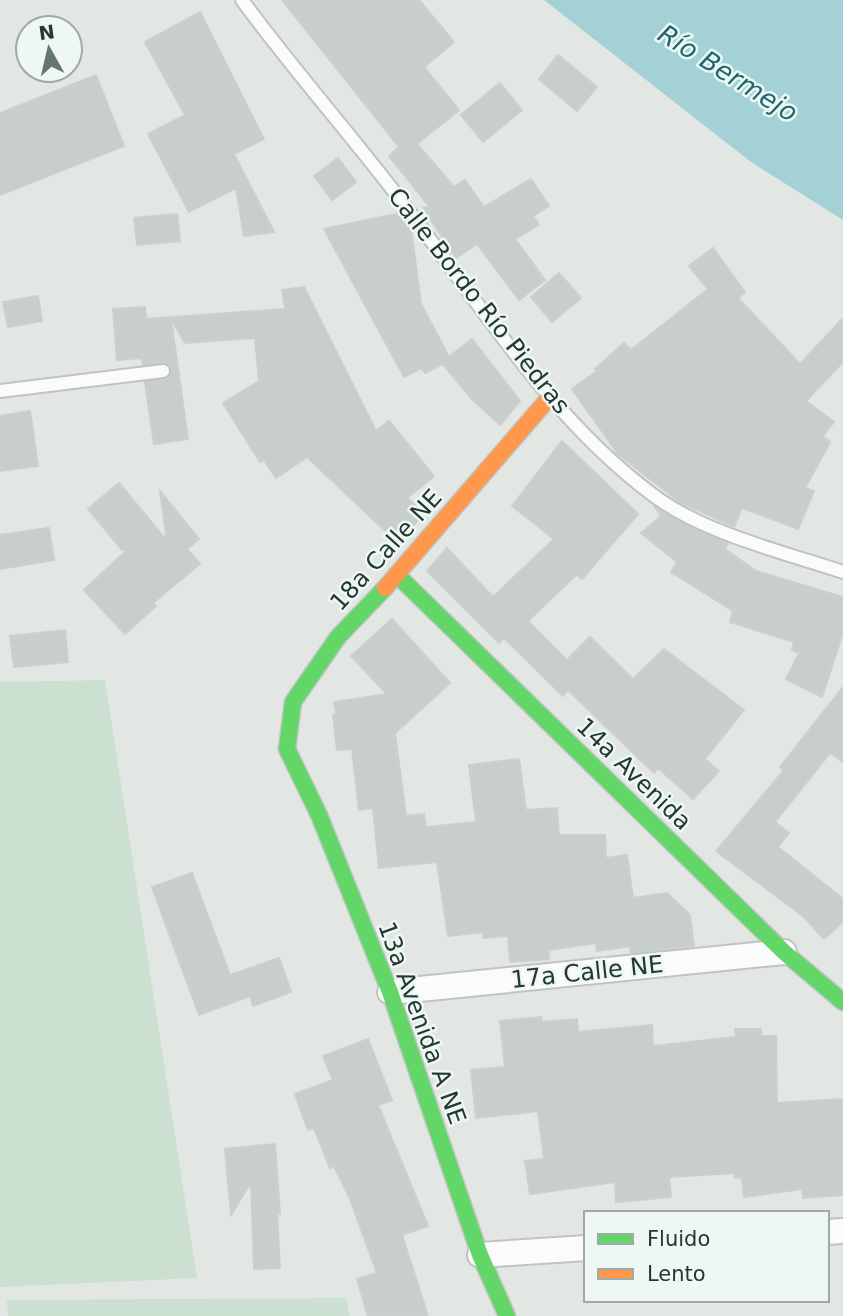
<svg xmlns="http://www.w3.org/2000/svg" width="843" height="1316" font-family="'DejaVu Sans',sans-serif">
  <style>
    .green { fill: #cbe0d0 }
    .water { fill: #a3d1d5 }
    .building { fill: #c8cecb; stroke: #cbd0cd; stroke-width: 2 }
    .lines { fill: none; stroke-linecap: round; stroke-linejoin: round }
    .lane-casing { stroke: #bfc4c1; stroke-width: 16 }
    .street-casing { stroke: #bfc4c1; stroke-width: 28 }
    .fast-casing { stroke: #bec5c2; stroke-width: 19 }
    .slow-casing { stroke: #bec5c2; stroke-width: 19 }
    .lane { stroke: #fbfbfb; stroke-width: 12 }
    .street { stroke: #fbfbfb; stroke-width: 24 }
    .fast { stroke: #63d668; stroke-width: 16 }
    .slow { stroke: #ff974d; stroke-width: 16 }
    .labels { text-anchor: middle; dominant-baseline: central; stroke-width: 5; stroke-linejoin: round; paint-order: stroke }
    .street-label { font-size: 24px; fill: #213931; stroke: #eff7f2 }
    .water-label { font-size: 26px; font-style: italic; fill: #1d6972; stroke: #eff7f2 }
  </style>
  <rect width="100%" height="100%" fill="#e2e7e4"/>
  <!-- green -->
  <path class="green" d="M105,680L197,1278L0,1287V682Z
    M346,1298L350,1316H8L7,1300Z"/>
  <!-- water -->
  <path class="water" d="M544,0H843V220L751,162Z"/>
  <!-- building -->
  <path class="building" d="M282,0H419L454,42L424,67L459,110L417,144L454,187L465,180L484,207L531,179L549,206L533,216L539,225L515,239L545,280L519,300L477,244L456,258L423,208L430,207L389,156L399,147Z
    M200,12L264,139L234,154L274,232L244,236L236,188L189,212L148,134L185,115L145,42Z
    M558,55L597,87L577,111L539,79Z
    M96,75L124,146L0,195V113Z
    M500,83L522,110L483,142L461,115Z
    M338,158L356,182L332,200L314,176Z
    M400,213L411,228L421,304L449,357L472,339L520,401L500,425L471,398L443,364L425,373L422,368L404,377L324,229Z
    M177,214L180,241L137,245L134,218Z
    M713,248L745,292L738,298L800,364L843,318V362L806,401L834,422L823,436L830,442L805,488L814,491L798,529L742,508L734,527L678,501L618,454L572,389L597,371L595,369L624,343L631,350L708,289L689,266Z
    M559,273L581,298L552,322L531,297Z
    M304,287L376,431L389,421L434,476L407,498L424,513L398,543L307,457L276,478L264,460L260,462L223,403L259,381L255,338L185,343L171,319L188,439L154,444L145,382L168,378L171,374L170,365L163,362L143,365L142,358L117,360L113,309L145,307L146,319L285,309L282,290Z
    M38,296L42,321L8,327L3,302Z
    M30,411L38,466L0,471V416Z
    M562,441L638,514L582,579L577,574L528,621L567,660L590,637L633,679L664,649L744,710L705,759L719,771L693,799L658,768L654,773L568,690L563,696L504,638L499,643L427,571L447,548L493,597L554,539L512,506Z
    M119,483L167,541L160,491L199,539L187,549L200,564L153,603L156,606L125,634L84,590L128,549L122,550L88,509Z
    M654,506L691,528L728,543L725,549L756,571L843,597V633L822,697L786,679L799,653L792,650L794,642L730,622L733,611L671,572L677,562L641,533L661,516Z
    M49,528L54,560L0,569V535Z
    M392,619L450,683L395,733L406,816L424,814L426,827L476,822L469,765L519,759L526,810L557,808L559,835H605L606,858L627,855L633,898L667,893L690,915L694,946L631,953L630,946L597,951L596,943L548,950L549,959L510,962L508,936L483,938V932L448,936L437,862L379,868L373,808L359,810L352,749L337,750L333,715L336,714L334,702L387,694L351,656Z
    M65,630L68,662L14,667L10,636Z
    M843,687V762L830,753L775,822L789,833L778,847L843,899V922L824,939L804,917L716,851L784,770L780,767Z
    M192,873L230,975L279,958L291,992L253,1006L250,996L199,1015L152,887Z
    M541,1017L542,1022L577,1019L578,1032L652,1025L653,1046L736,1037L735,1029H761V1036H776L777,1103L843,1099V1195L803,1198L802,1189L744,1197L742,1177L735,1178L734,1173L669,1177L671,1197L616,1202L615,1182L530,1194L525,1161L544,1159L538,1111L476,1118L471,1070L505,1067L500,1021Z
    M368,1039L392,1100L378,1105L428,1226L402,1235L428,1316H368L357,1279L377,1273L350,1199L334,1166L330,1168L314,1128L308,1130L295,1094L333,1080L323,1056Z
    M275,1144L280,1214H277L280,1268L254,1269L251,1182L231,1215L225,1149Z"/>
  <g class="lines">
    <!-- lane casing -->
    <g class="lane-casing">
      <path id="lane" d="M242,0C294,71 353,137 406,207C482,307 551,419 653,495C703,533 783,552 843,572
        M0,391L163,371"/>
    </g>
    <!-- street casing -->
    <g class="street-casing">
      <path id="street" d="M390,992L784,952
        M827,1232L843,1231
        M480,1255L586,1248"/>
    </g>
    <!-- fast casing -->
    <g class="fast-casing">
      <path id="fast" d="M397,575L784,952L843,1002
        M385,588L338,637L293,702L287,749L319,815L390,992L480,1255L507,1316"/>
    </g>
    <!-- slow casing -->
    <g class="slow-casing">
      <path id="slow" d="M385,588L549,398"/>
    </g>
    <!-- lane -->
    <use href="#lane" class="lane"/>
    <!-- street -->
    <use href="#street" class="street"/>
    <!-- fast -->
    <use href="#fast" class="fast"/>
    <!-- slow -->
    <use href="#slow" class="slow"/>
  </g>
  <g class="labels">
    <!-- street labels -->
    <g class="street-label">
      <text transform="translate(479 301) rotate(52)">Calle Bordo Río Piedras</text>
      <text transform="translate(386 550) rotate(-48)">18a Calle NE</text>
      <text transform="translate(634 774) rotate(44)">14a Avenida</text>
      <text transform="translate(587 972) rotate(-6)">17a Calle NE</text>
      <text transform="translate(422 1023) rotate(70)">13a Avenida A NE</text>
    </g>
    <!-- water labels -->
    <g class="water-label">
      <text transform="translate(728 73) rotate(32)">Río Bermejo</text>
    </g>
  </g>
  <!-- legend -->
  <rect x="584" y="1211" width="245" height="91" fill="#eff7f2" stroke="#9daba5" stroke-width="2"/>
  <rect x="598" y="1234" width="35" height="10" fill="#63d668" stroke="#9daba5" stroke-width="2"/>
  <text x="647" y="1246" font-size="21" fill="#213931">Fluido</text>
  <rect x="598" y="1269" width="35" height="10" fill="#ff974d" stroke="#9daba5" stroke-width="2"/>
  <text x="647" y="1281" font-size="21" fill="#213931">Lento</text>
  <!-- north arrow -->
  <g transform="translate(49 49) rotate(352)"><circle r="33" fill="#eff7f2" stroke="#9daba5" stroke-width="2"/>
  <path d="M0-5L12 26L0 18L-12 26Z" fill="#657670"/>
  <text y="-10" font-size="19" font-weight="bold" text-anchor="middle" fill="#213931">N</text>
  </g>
</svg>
